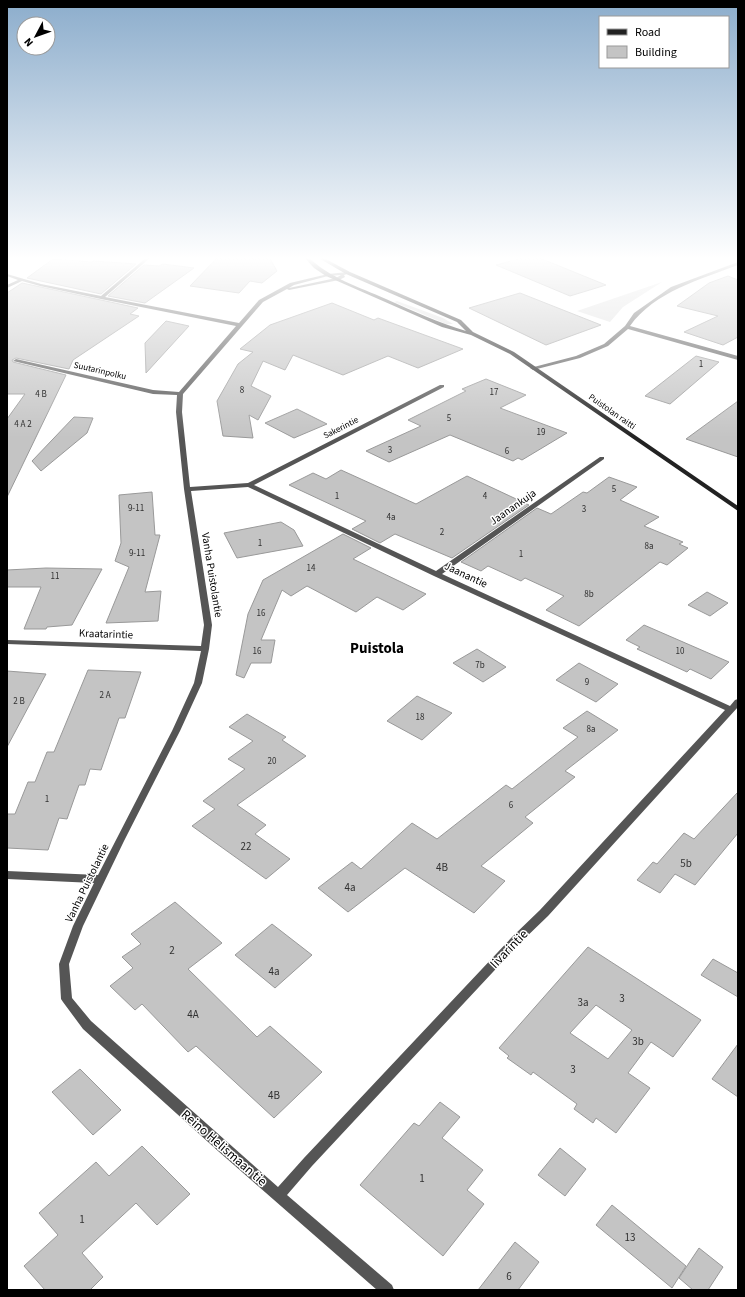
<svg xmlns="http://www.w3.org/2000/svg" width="745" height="1297" font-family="'Source Sans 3',sans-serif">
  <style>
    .green { fill: #dcdcdc }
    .building { fill: #c4c4c4; stroke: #999; fill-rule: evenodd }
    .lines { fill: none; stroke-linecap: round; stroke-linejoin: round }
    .street { fill: #555; fill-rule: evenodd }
    .secondary { fill: #222; fill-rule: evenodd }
    .labels { text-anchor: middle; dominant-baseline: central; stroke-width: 3; stroke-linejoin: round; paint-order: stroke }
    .number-label { font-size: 9px; fill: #313131 }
    .far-street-label { font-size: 9px; fill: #000; stroke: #fff }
    .street-label { font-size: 11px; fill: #000; stroke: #fff }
    .near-number-label { font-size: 11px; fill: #313131 }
    .near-street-label { font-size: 13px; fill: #000; stroke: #fff }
    .district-label { font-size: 15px; font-weight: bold; fill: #000; stroke: #fff }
  </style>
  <rect width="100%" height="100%" fill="#fff"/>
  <!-- green -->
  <path class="green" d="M662,282L623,307L610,322L577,311Z
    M397,301L443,318L453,324H446L394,302Z"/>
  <!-- building -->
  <path class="building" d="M218,257H269L277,271L262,283L250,281L239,293L190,286Z
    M526,257H537L606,285L570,296L496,265Z
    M53,259L92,262L93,261L136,264L101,294L27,278Z
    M163,264L194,268L145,303L108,296L144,265L159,266Z
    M728,276L738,280V337L723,345L684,332L718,316L677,306L709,283Z
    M22,283L138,308L130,314L139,316L73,360L69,369L16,358L12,360L13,362L66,375L7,497V419L25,394H7V293Z
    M520,293L601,325L546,345L469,308Z
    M332,303L374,320L378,318L463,349L418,368L388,356L343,375L293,355L285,370L263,361L251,386L271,396L258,420L249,415L253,438L223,436L217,401L238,364L253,352L240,349L270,325Z
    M166,321L189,326L146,373L145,343Z
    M696,356L719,362L670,404L645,396Z
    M486,379L526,395L500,408L567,433L522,460L518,458L513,461L450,435L389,462L366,451L421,426L408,420L466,391L462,389Z
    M738,401V457L686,439Z
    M297,409L327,424L294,438L265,423Z
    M74,417L93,418L87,433L41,471L32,461Z
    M341,470L416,504L467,476L529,505L452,558L395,534L380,543L352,529L366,521L289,485L313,473L326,479Z
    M609,477L637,487L620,500L659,517L644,526L683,542L679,544L688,548L667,565L660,562L579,626L546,610L564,596L525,578L521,581L488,566L481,571L461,562L537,508L551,514L583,492L587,493Z
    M152,492L155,535H160L145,592L161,591L158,621L106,623L129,567L115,561L121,543L119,495Z
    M281,522L294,530L303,546L237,558L224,533Z
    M343,534L371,548L353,559L426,594L403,610L377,597L356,612L307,586L291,596L282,590L261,640H275L271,663H251L244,678L236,675L248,614L263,580Z
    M46,568L102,569L72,625L47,627L46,629H24L41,587H7V570Z
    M707,592L728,603L710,616L688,605Z
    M644,625L729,662L711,679L690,669L687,672L637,649L640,647L626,640Z
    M477,649L506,667L483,682L453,663Z
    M579,663L618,684L596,702L556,680Z
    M88,670L141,672L125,718H119L101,770L90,769L85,785H79L67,819L59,818L48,850L7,848V814H15L28,782H35L47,752H54Z
    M7,671L46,674L7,747Z
    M417,696L452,713L422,740L387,721Z
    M587,711L618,730L565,771L575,777L525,817L533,823L481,866L505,881L474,913L405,868L348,912L318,888L352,862L361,869L412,823L437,839L506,785L512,789L578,737L563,728Z
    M247,714L286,737L282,740L306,756L237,805L266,825L255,834L290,859L266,879L192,826L215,809L203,801L245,769L228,759L253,741L229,727Z
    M738,792V833L695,885L675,874L660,893L637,880L653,862L657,864L684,833L694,839Z
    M175,902L222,943L188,969L257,1037L270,1026L322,1072L274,1118L196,1046L188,1052L142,1004L135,1010L110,986L133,968L122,957L141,944L131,934Z
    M272,924L312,955L275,988L235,955Z
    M588,947L701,1020L673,1057L651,1042L628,1073L650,1088L616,1133L596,1118L593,1123L574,1109L577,1104L533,1072L531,1075L507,1058L509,1056L499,1048ZM596,1005L632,1030L608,1059L570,1033Z
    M713,959L738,973V997L701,975Z
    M738,1044V1097L712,1079Z
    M80,1069L121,1110L93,1135L52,1092Z
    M440,1102L460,1117L442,1138L483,1170L467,1190L484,1204L443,1256L360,1185L414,1123L419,1126Z
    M142,1146L190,1194L157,1225L136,1203L82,1253L103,1277L90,1290H45L24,1266L58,1235L39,1213L96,1162L109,1176Z
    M560,1148L586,1169L565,1196L538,1175Z
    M612,1205L686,1266L672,1288L596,1225Z
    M515,1242L539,1262L518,1290H478Z
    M699,1248L723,1267L708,1290H693L679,1278Z"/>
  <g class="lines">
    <!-- street -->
    <path class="street" d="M147,257H151L105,297L239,323L259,300L290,283L328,274L348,272L350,273L344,275L345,277L339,280L289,290L287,289L263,302L183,394L182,412L190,487L248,483L440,385H444V387L254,485L436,571L600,457H604V459L442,574L730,706L735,700L738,699V707L548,916L520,943L312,1166L287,1195L392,1285L394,1290H377L218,1151L83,1029L63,1002L61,999L59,964L73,926L94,883L7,879V871L98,875L172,731L194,683L201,651L7,644V640L201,646L204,625L184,489L176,412L177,395L153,394L13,361L16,359L153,390L179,392L236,326L101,299L40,286L22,281L7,288V285L18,280L7,276V274L41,284L101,296ZM341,275L336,278L289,288L294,285L328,276ZM248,487L434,576L725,710L540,910L512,937L304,1158L278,1187L91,1021L72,998L69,964L83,926L124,841L180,731L202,683L209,649L212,625L191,491Z
      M738,262V265C701,279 654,292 630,326L738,356V360L628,329L608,346L580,358L533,370L530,368L576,356L604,344L625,326L634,313L671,287Z"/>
    <!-- secondary -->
    <path class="secondary" d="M304,257H308C330,278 359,287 386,299C413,311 439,323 466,331L457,322L346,274L317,257H322L350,272L461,320L473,332L514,352L738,506V511L510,354L471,335L442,327L326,276L314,268Z"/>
  </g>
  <!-- sky -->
  <linearGradient id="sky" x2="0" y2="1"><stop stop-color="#8cadcc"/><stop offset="0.59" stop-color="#fff"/><stop offset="1" stop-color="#fff" stop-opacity="0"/></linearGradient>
  <rect width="745" height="438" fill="url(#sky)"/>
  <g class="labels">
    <!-- number labels -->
    <g class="number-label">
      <text x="701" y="364">1</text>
      <text x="242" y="390">8</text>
      <text x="494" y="392">17</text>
      <text x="41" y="394">4 B</text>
      <text x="449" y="418">5</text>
      <text x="23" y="424">4 A 2</text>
      <text x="541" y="432">19</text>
      <text x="390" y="450">3</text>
      <text x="507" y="451">6</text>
      <text x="614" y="489">5</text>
      <text x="337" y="496">1</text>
      <text x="485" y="496">4</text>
      <text x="136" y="508">9-11</text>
      <text x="584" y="509">3</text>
      <text x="391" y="517">4a</text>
      <text x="442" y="532">2</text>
      <text x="260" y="543">1</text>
      <text x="649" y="546">8a</text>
      <text x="137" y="553">9-11</text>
      <text x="521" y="554">1</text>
      <text x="311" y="568">14</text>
      <text x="55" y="576">11</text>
      <text x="589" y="594">8b</text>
      <text x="261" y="613">16</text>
      <text x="257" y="651">16</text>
      <text x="680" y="651">10</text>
      <text x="480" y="665">7b</text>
      <text x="587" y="682">9</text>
      <text x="105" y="695">2 A</text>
      <text x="19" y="701">2 B</text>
      <text x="420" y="717">18</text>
      <text x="591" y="729">8a</text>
      <text x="272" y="761">20</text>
      <text x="47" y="799">1</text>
      <text x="511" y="805">6</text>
    </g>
    <!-- far-street labels -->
    <g class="far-street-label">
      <text transform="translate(100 371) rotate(13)">Suutarinpolku</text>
      <text transform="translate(612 412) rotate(35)">Puistolan raitti</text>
      <text transform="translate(341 428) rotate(-27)">Sakerintie</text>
    </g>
    <!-- street labels -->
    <g class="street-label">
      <text transform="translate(513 507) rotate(-35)">Jaanankuja</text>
      <text transform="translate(212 575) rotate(81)">Vanha Puistolantie</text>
      <text transform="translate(466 575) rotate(25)">Jaanantie</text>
      <text transform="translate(106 634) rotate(2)">Kraatarintie</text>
      <text transform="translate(87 883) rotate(-64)">Vanha Puistolantie</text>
    </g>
    <!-- near-number labels -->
    <g class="near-number-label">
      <text x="246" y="846">22</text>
      <text x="686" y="863">5b</text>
      <text x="442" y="867">4B</text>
      <text x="350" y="887">4a</text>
      <text x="172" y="950">2</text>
      <text x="274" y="971">4a</text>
      <text x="622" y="998">3</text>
      <text x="583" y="1002">3a</text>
      <text x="193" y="1014">4A</text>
      <text x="638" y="1041">3b</text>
      <text x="573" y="1069">3</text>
      <text x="274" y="1095">4B</text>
      <text x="422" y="1178">1</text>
      <text x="82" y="1219">1</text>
      <text x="630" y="1237">13</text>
      <text x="509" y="1276">6</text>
    </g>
    <!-- near-street labels -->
    <g class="near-street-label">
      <text transform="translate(509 949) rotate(-46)">Iivarintie</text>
      <text transform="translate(224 1148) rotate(41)">Reino Helismaan tie</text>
    </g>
    <!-- district labels -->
    <g class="district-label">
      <text x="377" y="648">Puistola</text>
    </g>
  </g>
  <!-- border -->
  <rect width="745" height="1297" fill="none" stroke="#000000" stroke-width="16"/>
  <!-- legend -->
  <rect x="599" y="16" width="130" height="52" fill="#ffffff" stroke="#999999"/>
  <rect x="607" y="29" width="20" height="6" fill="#222222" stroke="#999999"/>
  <text x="635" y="36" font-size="12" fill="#000000">Road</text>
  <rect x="607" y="46" width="20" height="12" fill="#c4c4c4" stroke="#999999"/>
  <text x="635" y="56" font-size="12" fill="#000000">Building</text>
  <!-- north arrow -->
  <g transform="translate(36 36) rotate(229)"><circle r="19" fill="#ffffff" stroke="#999999"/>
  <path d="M0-3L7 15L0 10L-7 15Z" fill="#000000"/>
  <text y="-6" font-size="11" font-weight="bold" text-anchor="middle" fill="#000000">N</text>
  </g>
</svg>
